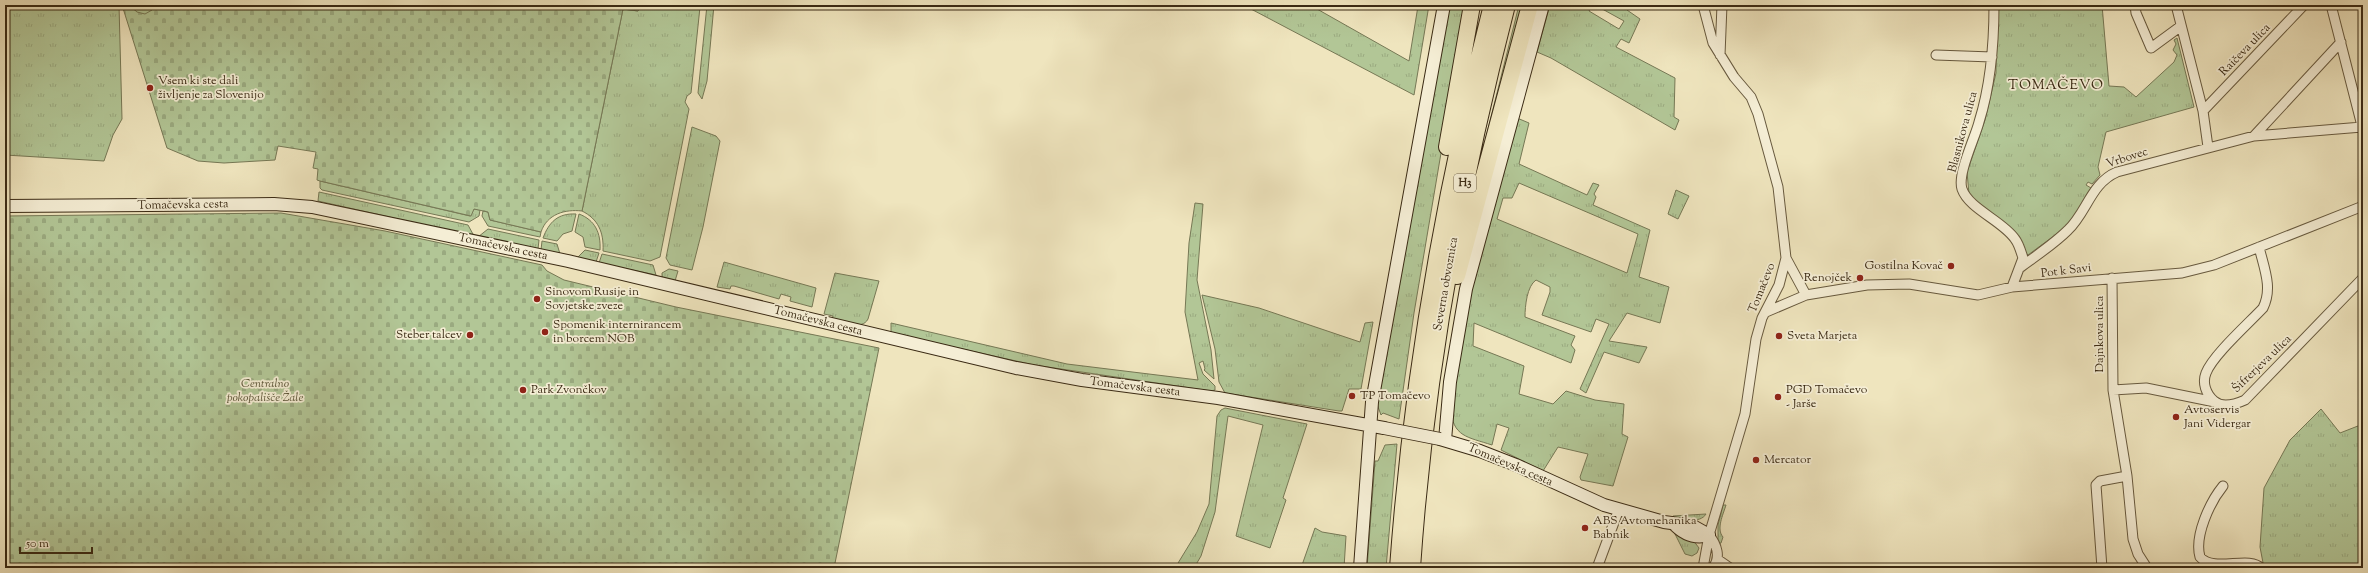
<svg xmlns="http://www.w3.org/2000/svg" width="2368" height="573" font-family="'Sorts Mill Goudy',serif">
  <style>
    .grass { fill: url(#grass-tufts); stroke: #767855; fill-rule: evenodd }
    .cemetery { fill: url(#cemetery-stones); stroke: #767855 }
    .park { fill: #b2c696; stroke: #767855 }
    .lines { fill: none; stroke-linecap: round; stroke-linejoin: round }
    .street-casing { stroke: #67593e; stroke-width: 11 }
    .secondary-casing { stroke: #3a2a14; stroke-width: 14 }
    .highway-casing { stroke: #3a2a14; stroke-width: 18 }
    .street { stroke: #f5eed5; stroke-width: 9 }
    .secondary { stroke: #f5eed5; stroke-width: 12 }
    .highway { stroke: #efe5be; stroke-width: 16 }
    .secondary-bridge-casing { stroke: #3a2a14; stroke-width: 14; stroke-linecap: butt }
    .secondary-bridge { stroke: #f5eed5; stroke-width: 12 }
    .poi-dot { fill: #8f2418; stroke: #f5eed5; stroke-width: 1.5 }
    .labels { text-anchor: middle; dominant-baseline: central; stroke-width: 3.5; stroke-linejoin: round; paint-order: stroke }
    .shield { fill: #f5eed5; stroke: #72654e; stroke-width: 1 }
    .shield-label { font-size: 11px; font-weight: bold; fill: #3a2a14 }
    .street-label { font-size: 12px; fill: #3a2a14; stroke: #f5eed5 }
    .poi-label { font-size: 12px; fill: #3a2a14; stroke: #f5eed5; text-anchor: start }
    .park-label { font-size: 12px; font-style: italic; fill: #585134; stroke: #f5eed5 }
    .quarter-label { font-size: 14px; letter-spacing: 1px; fill: #3a2a14; stroke: #f5eed5 }
  </style>
  <defs>
    <pattern id="grass-tufts" width="24" height="20" patternUnits="userSpaceOnUse"><rect width="24" height="20" fill="#b2c696"/><path d="M3 7l-1-3M5 7V3M7 7l1-3M15 17l-1-3M17 17v-4M19 17l1-3" fill="none" stroke="#9aaa80"/></pattern>
    <pattern id="cemetery-stones" width="16" height="16" patternUnits="userSpaceOnUse"><rect width="16" height="16" fill="#b2c696"/><path d="M2 7V4a2 2 0 0 1 4 0v3zM10 15v-3a2 2 0 0 1 4 0v3z" fill="#9aaa80"/></pattern>
  </defs>
  <rect width="100%" height="100%" fill="#efe5be"/>
  <filter id="stains"><feTurbulence type="fractalNoise" baseFrequency=".005" numOctaves="4"/><feColorMatrix values="0 0 0 0 .2 0 0 0 0 .09 0 0 0 0 .02 0 0 0 .5 -.17"/></filter>
  <radialGradient id="worn" r=".72"><stop offset=".6" stop-color="#630" stop-opacity="0"/><stop offset="1" stop-color="#630" stop-opacity=".3"/></radialGradient>
  <!-- grass -->
  <path class="grass" d="M5,5H119L122,119L113,135L104,161L5,155Z
    M640,5H699L700,7L691,93L687,96L685,102L689,109L660,257L650,261L603,251C604,232 598,219 582,211L623,9L638,11Z
    M707,5H714L707,81L702,99L698,93Z
    M1254,5H1310L1409,61L1418,6L1416,5H1429L1414,95L1251,9Z
    M1449,5H1466L1414,313L1399,419L1383,413L1381,415L1377,404Z
    M1519,5H1523L1488,138L1486,137Z
    M1550,5H1592L1589,11L1619,29L1624,21L1595,5H1630L1627,10L1640,19L1629,43L1621,39L1616,47L1675,78L1674,117L1679,120L1675,130L1551,58L1537,52Z
    M1996,5H2102L2109,86L2124,87L2136,97L2174,62L2177,55L2173,50L2176,44L2174,40L2177,38L2194,107L2106,132L2098,167L2100,175L2092,184L2088,182L2086,185L2091,188L2070,224L2028,255L1969,194L1967,172L1985,120L1996,73Z
    M1517,118L1529,123L1519,164L1587,195L1593,183L1599,185L1594,194L1596,197L1593,205L1650,230L1639,277L1669,287L1660,323L1627,313L1609,341L1647,347L1639,363L1604,352L1586,393L1580,389L1609,324L1596,319L1591,332L1542,315L1550,292V287L1536,280C1527,286 1525,306 1525,317L1575,336L1571,345L1575,350L1571,363L1474,323L1473,346L1524,366L1519,394L1553,404L1566,391L1595,400L1624,404L1622,434L1628,437L1613,486L1581,480L1580,477L1588,454L1558,447L1543,471L1501,450L1509,428L1497,424L1492,445C1468,437 1452,437 1451,408L1470,293ZM1519,183L1638,234L1627,273L1497,219L1503,198H1512Z
    M692,127L716,136L720,141L703,227L692,270L670,265L666,258Z
    M320,181L470,216L474,209L480,210L479,216L469,222L322,190L320,188Z
    M1676,190L1689,196L1678,219L1668,214Z
    M319,192L468,225L474,236L318,201Z
    M1195,203L1203,204L1197,280L1211,350L1214,379L1204,370L1205,369L1203,361L1199,363L1203,374L1215,386V390L1211,391L1034,365L891,333V323L1067,364L1198,380L1185,312L1189,243Z
    M483,211L488,212L490,220L541,232L540,237L488,226L482,216Z
    M576,214L572,231L563,234L557,241L543,238C549,222 558,213 576,214Z
    M579,214C595,220 601,233 600,250L585,247L583,237L575,232Z
    M488,229L539,240L538,249L478,237Z
    M542,241L557,244L560,254L541,250Z
    M585,250L599,253L596,262L577,258Z
    M602,254L653,265L656,275L599,263Z
    M724,262L816,288L812,307L790,301L791,297L781,294L779,299L734,286H731L730,289L717,287Z
    M669,269L678,271L675,281L662,277V273Z
    M835,273L879,281L868,319C862,331 842,321 832,319L833,316L824,314Z
    M1202,295L1259,308L1360,342L1365,323L1373,322L1361,389H1349L1342,411H1339L1225,393L1219,382L1215,349Z
    M1225,408L1307,424L1283,498L1286,500L1270,548L1236,536L1263,425L1228,416L1215,512L1201,556L1194,568H1175L1197,532L1209,504L1217,416L1221,410Z
    M2321,409L2340,433L2363,424V568H2264L2260,547L2264,488L2290,440Z
    M1397,444L1386,568H1367L1375,461H1378L1385,445Z
    M1723,505H1726C1723,515 1716,529 1723,537L1721,543L1718,544V525Z
    M1706,514C1700,524 1683,519 1672,518L1673,516Z
    M1315,528L1322,532L1346,536L1344,568H1301Z
    M1674,532L1693,540L1699,548L1697,553L1692,556L1685,554Z"/>
  <!-- cemetery -->
  <path class="cemetery" d="M122,5H640L638,11L623,9L582,211C565,209 547,214 541,232L490,220L488,212L474,209L471,216L320,181L317,180L318,169L313,168L316,152L278,146L275,160L224,163L198,161L167,148Z
    M281,213L385,231L542,265L547,271L564,280L676,307L879,348L834,568H5V216Z"/>
  <!-- park -->
  <path class="park" d="M129,5H153L152,10L145,14L137,12Z"/>
  <g class="lines">
    <!-- street casing -->
    <g class="street-casing">
      <path id="street" d="M1703,5L1713,43L1734,77L1751,97L1758,114L1778,187L1786,258L1779,285L1762,318L1756,339L1745,414L1709,535L1703,568
        M1994,5C1994,45 1991,84 1979,122C1975,138 1957,174 1962,189C1969,209 2003,221 2015,239C2019,244 2021,252 2023,258L2012,287
        M2135,5L2136,13L2151,48L2181,26
        M2176,5L2203,111L2208,147
        M2331,5L2363,130
        M1720,55L1722,5
        M1936,55L1992,57
        M2203,111L2304,5
        M2254,136L2341,42
        M2259,247C2264,268 2273,288 2263,308C2248,324 2213,355 2206,373C2202,383 2206,394 2214,401C2223,409 2236,404 2245,400L2363,278
        M1786,258L1806,295
        M2021,267C2037,255 2054,244 2068,230C2087,212 2091,183 2117,172L2254,136L2362,127
        M2112,278L2113,390L2127,476L2133,539L2138,554L2147,568
        M1766,312L1806,295L1867,285L1909,284L1978,295L2012,287L2182,273L2214,265L2363,206
        M2113,390L2146,388L2215,402
        M2223,486C2210,502 2194,536 2200,557C2214,573 2249,555 2261,568
        M1709,535C1717,545 1721,557 1713,568
        M1717,559L1730,568
        M1597,568L1619,509
        M2102,568L2096,485L2100,481L2127,476"/>
    </g>
    <!-- secondary casing -->
    <g class="secondary-casing">
      <path id="secondary" d="M5,206L274,204L312,207L568,261L1016,368L1082,380L1218,398L1384,428
        M1440,439L1480,451L1516,465L1604,505L1664,522L1693,526L1709,535
        M1445,440L1450,382L1466,289L1543,5
        M1673,523C1683,534 1695,539 1709,535
        M1360,568L1372,402L1444,5"/>
    </g>
    <!-- highway casing -->
    <g class="highway-casing">
      <path id="highway" d="M1447,147L1472,5
        M1457,276L1530,5
        M1398,568C1412,376 1444,191 1492,5
        M1412,568C1425,377 1459,190 1507,5"/>
    </g>
    <!-- street -->
    <use href="#street" class="street"/>
    <!-- secondary -->
    <use href="#secondary" class="secondary"/>
    <!-- highway -->
    <use href="#highway" class="highway"/>
    <!-- secondary-bridge casing -->
    <g class="secondary-bridge-casing">
      <path id="secondary-bridge" d="M1384,428L1440,439"/>
    </g>
    <!-- secondary-bridge -->
    <use href="#secondary-bridge" class="secondary-bridge"/>
  </g>
  <!-- markers -->
  <g class="poi-dot">
    <circle cx="150" cy="88" r="4"/>
    <circle cx="1951" cy="266" r="4"/>
    <circle cx="1860" cy="278" r="4"/>
    <circle cx="537" cy="299" r="4"/>
    <circle cx="545" cy="332" r="4"/>
    <circle cx="470" cy="335" r="4"/>
    <circle cx="1779" cy="336" r="4"/>
    <circle cx="523" cy="390" r="4"/>
    <circle cx="1352" cy="396" r="4"/>
    <circle cx="1778" cy="397" r="4"/>
    <circle cx="2176" cy="417" r="4"/>
    <circle cx="1756" cy="460" r="4"/>
    <circle cx="1585" cy="528" r="4"/>
  </g>
  <g class="labels">
    <!-- shield labels -->
    <rect class="shield" x="1454" y="174" width="22" height="18" rx="3"/>
    <g class="shield-label">
      <text x="1465" y="183">H3</text>
    </g>
    <!-- street labels -->
    <g class="street-label">
      <text transform="translate(2245 50) rotate(-46)">Raičeva ulica</text>
      <text transform="translate(1963 132) rotate(-75)">Blasnikova ulica</text>
      <text transform="translate(2127 158) rotate(-18)">Vrbovec</text>
      <text transform="translate(183 205) rotate(-1)">Tomačevska cesta</text>
      <text transform="translate(503 247) rotate(12)">Tomačevska cesta</text>
      <text transform="translate(2066 271) rotate(-7)">Pot k Savi</text>
      <text transform="translate(1446 284) rotate(-80)">Severna obvoznica</text>
      <text transform="translate(1762 288) rotate(-68)">Tomačevo</text>
      <text transform="translate(818 321) rotate(14)">Tomačevska cesta</text>
      <text transform="translate(2100 334) rotate(-90)">Dajnkova ulica</text>
      <text transform="translate(2262 364) rotate(-44)">Šifrerjeva ulica</text>
      <text transform="translate(1135 387) rotate(7)">Tomačevska cesta</text>
      <text transform="translate(1510 465) rotate(23)">Tomačevska cesta</text>
    </g>
    <!-- poi labels -->
    <g class="poi-label">
      <text x="158" y="81">Vsem ki ste dali<tspan x="158" dy="14">življenje za Slovenijo</tspan></text>
      <text x="1943" y="266" text-anchor="end">Gostilna Kovač</text>
      <text x="1852" y="278" text-anchor="end">Renojček</text>
      <text x="545" y="292">Sinovom Rusije in<tspan x="545" dy="14">Sovjetske zveze</tspan></text>
      <text x="553" y="325">Spomenik internirancem<tspan x="553" dy="14">in borcem NOB</tspan></text>
      <text x="462" y="335" text-anchor="end">Steber talcev</text>
      <text x="1787" y="336">Sveta Marjeta</text>
      <text x="531" y="390">Park Zvončkov</text>
      <text x="1786" y="390">PGD Tomačevo<tspan x="1786" dy="14">- Jarše</tspan></text>
      <text x="1360" y="396">TP Tomačevo</text>
      <text x="2184" y="410">Avtoservis<tspan x="2184" dy="14">Jani Vidergar</tspan></text>
      <text x="1764" y="460">Mercator</text>
      <text x="1593" y="521">ABS Avtomehanika<tspan x="1593" dy="14">Babnik</tspan></text>
    </g>
    <!-- park labels -->
    <g class="park-label">
      <text x="265" y="384">Centralno<tspan x="265" dy="14">pokopališče Žale</tspan></text>
    </g>
    <!-- quarter labels -->
    <g class="quarter-label">
      <text x="2056" y="86">TOMAČEVO</text>
    </g>
  </g>
  <!-- margin -->
  <rect width="2368" height="573" fill="none" stroke="#efe5be" stroke-width="20"/>
  <rect x="6" y="6" width="2356" height="561" fill="none" stroke="#3a2a14" stroke-width="2"/>
  <rect x="10" y="10" width="2348" height="553" fill="none" stroke="#3a2a14"/>
  <!-- scale -->
  <path d="M20 547v6h72v-6" fill="none" stroke="#3a2a14" stroke-width="2"/>
  <text x="26" y="547" font-size="12" fill="#3a2a14" stroke="#f5eed5" stroke-width="3" paint-order="stroke">50 m</text>
  <rect width="100%" height="100%" filter="url(#stains)"/>
  <rect width="100%" height="100%" fill="url(#worn)"/>
</svg>
